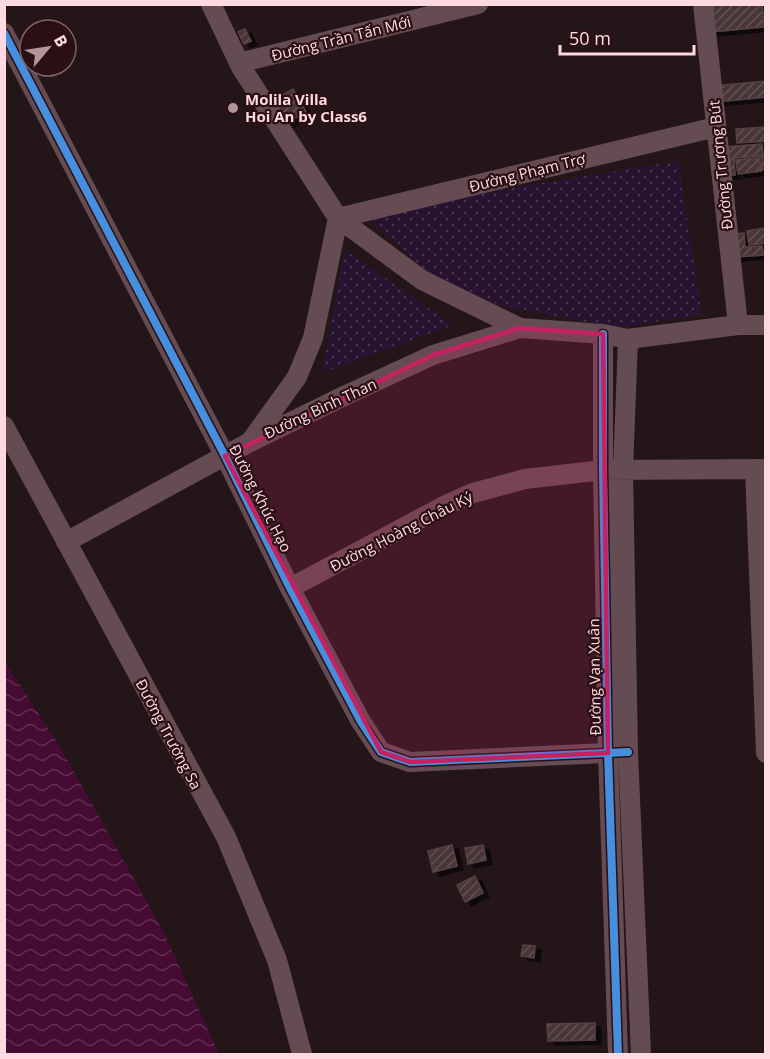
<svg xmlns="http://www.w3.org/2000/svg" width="770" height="1059" font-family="'Open Sans',sans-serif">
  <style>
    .grass { fill: url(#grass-dots) }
    .water { fill: url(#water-waves) }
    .building { fill: url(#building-hatch); stroke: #574144; stroke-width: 1.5; filter: url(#shadow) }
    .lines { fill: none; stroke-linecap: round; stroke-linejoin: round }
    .street { stroke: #654b52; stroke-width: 20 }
    .cycleway-casing { stroke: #2a1014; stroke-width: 11 }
    .cycleway { stroke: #468fdf; stroke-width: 8 }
    .marked { fill: #c52262; fill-opacity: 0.2; stroke: #c52262; stroke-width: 4.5; stroke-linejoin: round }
    .poi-dot { fill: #b2959b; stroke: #2a1014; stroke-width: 2 }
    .labels { text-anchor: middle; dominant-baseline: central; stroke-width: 4.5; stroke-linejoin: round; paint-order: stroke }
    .street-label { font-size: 15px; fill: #ffd9e1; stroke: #2a1014 }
    .poi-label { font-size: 15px; font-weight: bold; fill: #ffd9e1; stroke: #2a1014; text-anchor: start }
  </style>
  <defs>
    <pattern id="grass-dots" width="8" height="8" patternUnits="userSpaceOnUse" patternTransform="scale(1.5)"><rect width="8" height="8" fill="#271330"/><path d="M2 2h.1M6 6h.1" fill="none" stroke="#47354e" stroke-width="1.8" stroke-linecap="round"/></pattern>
    <pattern id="water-waves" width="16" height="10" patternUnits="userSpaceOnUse" patternTransform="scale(1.5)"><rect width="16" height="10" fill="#460b32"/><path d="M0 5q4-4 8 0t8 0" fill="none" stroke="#622e4f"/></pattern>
    <pattern id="building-hatch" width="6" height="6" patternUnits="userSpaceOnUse" patternTransform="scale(1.5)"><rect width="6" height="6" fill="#463437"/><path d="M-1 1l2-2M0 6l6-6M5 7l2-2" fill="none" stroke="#625154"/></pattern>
    <filter id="shadow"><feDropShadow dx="6" dy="4" stdDeviation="0" flood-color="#0009"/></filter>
  </defs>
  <rect width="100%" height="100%" fill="#241618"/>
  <!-- grass -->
  <path class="grass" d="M678,161L702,314L618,328L499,305L427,273L364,212Z
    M345,250L453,325L322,373Z"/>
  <!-- water -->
  <path class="water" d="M5,662L60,747L163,931L219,1054H5Z"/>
  <!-- building -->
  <path class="building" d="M708,4H762L764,27L711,32Z
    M245,29L251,41L244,44L238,32Z
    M766,81V97L716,102L714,86Z
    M293,89L306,112L287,123L274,100Z
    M766,127V141L737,143L736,129Z
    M762,144L763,157L766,156V169L762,170L761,156L734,158L735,175H727L725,147Z
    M759,158L761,171L738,174L736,160Z
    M766,228V243L749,245L747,231Z
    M744,233L745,247L762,246L763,255L736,257L734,234Z
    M452,845L457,866L433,872L428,851Z
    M483,845L486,860L468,864L465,848Z
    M475,876L483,893L465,902L457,885Z
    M523,945L535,946L534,958L521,956Z
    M595,1023V1040L548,1041L547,1024Z"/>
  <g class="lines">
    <!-- street -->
    <path class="street" d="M211,4L241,67L338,218L422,280L520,328L603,334L628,339L738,325H766
      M703,4L738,325
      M4,33L225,456L290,588L360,720L381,752L410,762L628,752
      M239,63L478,4
      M603,334V470L608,753L618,1054
      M628,339L623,470L628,752L641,1054
      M4,426L226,837L277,960L302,1054
      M250,442L297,377L313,338L338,218L716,127
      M755,469L766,753
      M66,542L250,442L344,396L433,355L520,328
      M290,588L444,506L473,493L525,479L603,470L766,469"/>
    <!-- cycleway casing -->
    <g class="cycleway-casing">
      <path id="cycleway" d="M4,33L225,456L290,588L360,720L381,752L410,762L628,752
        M603,334V470L608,753L618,1054"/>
    </g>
    <!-- cycleway -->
    <use href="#cycleway" class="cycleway"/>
  </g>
  <!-- marked area -->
  <path class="marked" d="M520,328L603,334L608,753L410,762L381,752L225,456L433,355Z"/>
  <!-- markers -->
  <circle class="poi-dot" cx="233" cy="108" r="6"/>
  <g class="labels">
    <!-- street labels -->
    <g class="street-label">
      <text transform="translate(341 38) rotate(-14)">Đường Trần Tấn Mới</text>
      <text transform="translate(720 165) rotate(-96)">Đường Trương Bút</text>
      <text transform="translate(527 172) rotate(-14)">Đường Phạm Trợ</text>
      <text transform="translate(320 408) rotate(-25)">Đường Bình Than</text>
      <text transform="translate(261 498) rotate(63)">Đường Khúc Hạo</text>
      <text transform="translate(401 531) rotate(-27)">Đường Hoàng Châu Ký</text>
      <text transform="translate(594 677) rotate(-91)">Đường Vạn Xuân</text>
      <text transform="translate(169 734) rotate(62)">Đường Trường Sa</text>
    </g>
    <!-- poi labels -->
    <g class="poi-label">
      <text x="245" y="99">Molila Villa<tspan x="245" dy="17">Hoi An by Class6</tspan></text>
    </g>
  </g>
  <!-- border -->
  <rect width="770" height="1059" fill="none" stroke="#ffd9e1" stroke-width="12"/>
  <!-- north arrow -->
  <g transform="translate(48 48) rotate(61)"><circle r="28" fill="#2a1014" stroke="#7f6066" stroke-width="1.5"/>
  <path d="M0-4.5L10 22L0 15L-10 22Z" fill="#b2959b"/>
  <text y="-9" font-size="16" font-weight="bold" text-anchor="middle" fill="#ffd9e1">B</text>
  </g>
  <!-- scale -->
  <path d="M560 45v9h134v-9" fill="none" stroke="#ffd9e1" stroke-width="3"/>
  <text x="569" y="45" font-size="18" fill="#ffd9e1" stroke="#2a1014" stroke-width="4.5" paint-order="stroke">50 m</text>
</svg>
